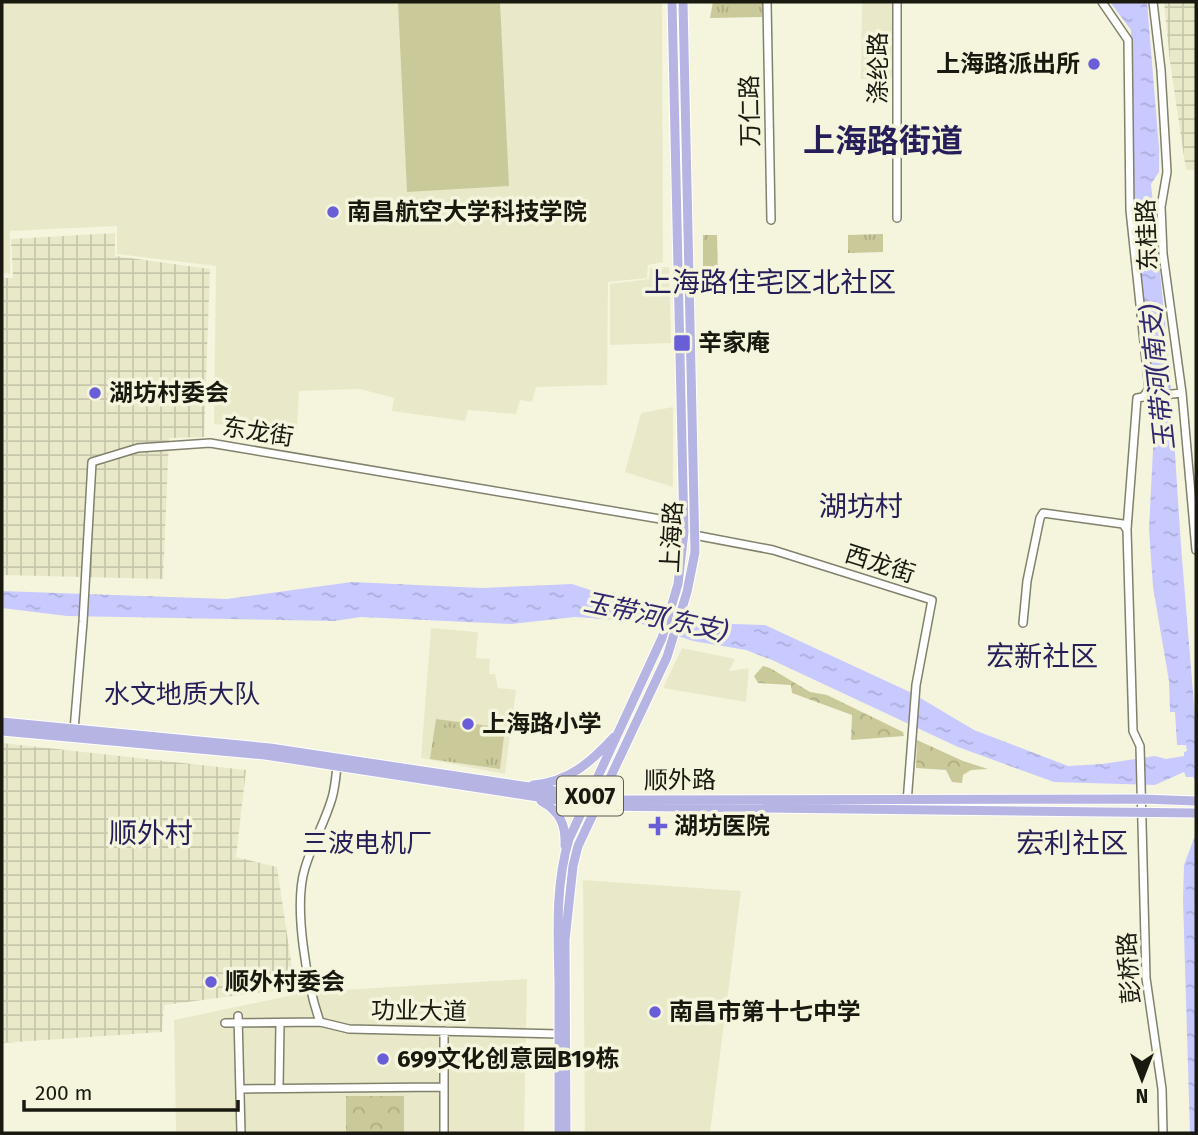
<svg xmlns="http://www.w3.org/2000/svg" width="1198" height="1135" font-family="'Fira Sans','Noto Sans SC',sans-serif">
  <style>
    .built { fill: #e9e9ca }
    .industrial { fill: url(#industrial-grid) }
    .grass { fill: url(#grass-tufts) }
    .forest { fill: url(#forest-crowns) }
    .pitch { fill: #cac99a }
    .water { fill: url(#water-ripples) }
    .lines { fill: none; stroke-linecap: round; stroke-linejoin: round }
    .minor-casing { stroke: #81816c; stroke-width: 10 }
    .major-casing { stroke: #fff; stroke-width: 11 }
    .minor { stroke: #fff; stroke-width: 7 }
    .major { stroke: #b5b4e2; stroke-width: 9 }
    .poi-dot { fill: #6a5ed8; stroke: #f5f5dd; stroke-width: 2.5 }
    .labels { text-anchor: middle; dominant-baseline: central; stroke-width: 7; stroke-linejoin: round; paint-order: stroke }
    .shield { fill: #f5f5dd; stroke: #5b5b4e; stroke-width: 2 }
    .shield-label { font-size: 23px; font-weight: bold; fill: #191910 }
    .poi-label { font-size: 24px; font-weight: bold; fill: #191910; stroke: #f5f5dd; text-anchor: start }
    .street-label { font-size: 24px; fill: #191910; stroke: #f5f5dd }
    .water-label { font-size: 26px; font-style: italic; fill: #312871; stroke: #f5f5dd }
    .neighbourhood-label { font-size: 26px; fill: #251e58; stroke: #f5f5dd }
    .quarter-label { font-size: 28px; fill: #251e58; stroke: #f5f5dd }
    .district-label { font-size: 32px; font-weight: bold; fill: #251e58; stroke: #f5f5dd }
  </style>
  <defs>
    <pattern id="industrial-grid" width="8" height="8" patternUnits="userSpaceOnUse" patternTransform="scale(1.75)"><rect width="8" height="8" fill="#e9e9ca"/><path d="M0 4h8M4 0v8" fill="none" stroke="#c7c7ac"/></pattern>
    <pattern id="grass-tufts" width="24" height="20" patternUnits="userSpaceOnUse" patternTransform="scale(1.75)"><rect width="24" height="20" fill="#cac99a"/><path d="M3 7l-1-3M5 7V3M7 7l1-3M15 17l-1-3M17 17v-4M19 17l1-3" fill="none" stroke="#adac84"/></pattern>
    <pattern id="forest-crowns" width="20" height="18" patternUnits="userSpaceOnUse" patternTransform="scale(1.75)"><rect width="20" height="18" fill="#cac99a"/><path d="M2 6a3 3 0 1 1 6 0M12 15a3 3 0 1 1 6 0" fill="none" stroke="#adac84"/></pattern>
    <pattern id="water-ripples" width="26" height="14" patternUnits="userSpaceOnUse" patternTransform="scale(1.75)"><rect width="26" height="14" fill="#c8caff"/><path d="M2 4q2-2 4 0t4 0M15 11q2-2 4 0t4 0" fill="none" stroke="#abadda"/></pattern>
  </defs>
  <rect width="100%" height="100%" fill="#f5f5dd"/>
  <!-- built -->
  <path class="built" d="M2,2H662L663,262L648,265L647,278L608,282L607,385L536,387L532,402L520,400L516,414L468,410L465,421L392,411L394,398L360,389L299,391L297,432L214,424L216,266L117,254V226L10,231V274L2,273Z
    M862,2H895L894,79H861Z
    M669,267L671,343L610,345V284L649,279L650,268Z
    M673,407V487L625,472L641,413Z
    M431,628L478,632L476,658L490,659L489,674H495L498,688L516,690L505,774L421,758Z
    M682,648L735,659L729,671L749,668L746,702L663,688Z
    M583,880L741,891L710,1133H585Z
    M527,979L524,1133H176L174,1020L308,992Z"/>
  <!-- industrial -->
  <path class="industrial" d="M1164,2H1196V170H1186L1170,62Z
    M115,233V256L210,269L204,437L169,438L163,579L2,575V278H13L11,239Z
    M2,743L246,770L236,857L277,867L295,988L164,1005L162,1032L2,1043Z"/>
  <!-- grass -->
  <path class="grass" d="M713,2H764L762,17L710,18Z
    M883,234V252L848,253V235Z
    M703,235H717L718,276L703,275Z
    M436,719L505,728L500,769L430,759Z"/>
  <!-- forest -->
  <path class="forest" d="M763,666L770,668L810,692L827,695L903,732L904,736L851,740L852,715L792,693L791,685L758,683L754,676Z
    M917,740L963,761L988,769L971,770L963,775L962,783L952,782L946,770L916,768Z
    M346,1096H404V1133H346Z"/>
  <!-- pitch -->
  <path class="pitch" d="M398,2H500L509,186L407,192Z
    M448,727L489,733L494,739V748L487,755L482,757C466,754 440,756 438,737L443,729Z"/>
  <!-- water -->
  <path class="water" d="M1110,2H1147L1159,148V172L1151,184L1169,361L1181,546L1196,729V782L1193,777H1186L1184,772L1155,785L1054,782L958,747L772,660L746,650L693,641L633,621L575,617L511,624L361,617L334,621L67,616L2,608V591L227,599L352,582L482,588L572,584L654,611L703,623L765,625L912,693L974,730L1068,766L1102,764L1155,756L1166,759L1184,756V752L1187,751L1186,745H1177L1175,712H1170L1169,681L1153,587L1149,529L1155,410L1133,230L1131,30Z
    M1196,833V1133H1190L1183,900L1184,865Z"/>
  <g class="lines">
    <!-- minor casing -->
    <g class="minor-casing">
      <path id="minor" d="M767,2L771,220
        M1102,2L1128,40L1130,210L1149,389L1143,397L1137,398L1127,529
        M1153,2L1161,70L1167,172L1161,207L1163,254L1182,393L1196,550
        M897,218V2
        M1143,397L1182,393
        M694,535L773,550L932,600L916,685L907,803
        M1023,623L1027,581L1040,518L1043,513L1123,524L1127,530L1133,731L1140,746L1146,978L1162,1089L1163,1133
        M74,730L83,622L92,462L138,448L210,443L684,523
        M238,1016L241,1133
        M320,1022C307,985 293,906 305,868C312,844 325,822 332,798C335,788 336,776 337,766
        M225,1023L320,1022L349,1029L559,1034
        M444,1031V1133
        M279,1088L280,1023
        M240,1089L444,1087"/>
    </g>
    <!-- major casing -->
    <g class="major-casing">
      <path id="major" d="M2,722L270,748L615,800L1142,799L1196,801
        M2,731L265,755L597,806L1196,813
        M533,785C569,782 591,762 614,737
        M541,801C560,811 566,825 565,846
        M559,1133C559,1083 559,1033 559,983C558,935 555,885 569,839L662,638L678,584L684,532L672,2
        M566,1133L565,940L573,866L578,846L667,657L687,592L695,552L683,2"/>
    </g>
    <!-- minor -->
    <use href="#minor" class="minor"/>
    <!-- major -->
    <use href="#major" class="major"/>
  </g>
  <!-- markers -->
  <g class="poi-dot">
    <circle cx="1094" cy="64" r="7"/>
    <circle cx="333" cy="212" r="7"/>
    <rect x="673" y="334" width="18" height="18" rx="3.5"/>
    <circle cx="95" cy="393" r="7"/>
    <circle cx="468" cy="724" r="7"/>
    <path d="M654.5 815.5h7v7h7v7h-7v7h-7v-7h-7v-7h7z"/>
    <circle cx="211" cy="982" r="7"/>
    <circle cx="655" cy="1012" r="7"/>
    <circle cx="383" cy="1059" r="7"/>
  </g>
  <g class="labels">
    <!-- shield labels -->
    <rect class="shield" x="557" y="776.5" width="66" height="39" rx="5"/>
    <g class="shield-label">
      <text x="590" y="796">X007</text>
    </g>
    <!-- poi labels -->
    <g class="poi-label">
      <text x="1080" y="64" text-anchor="end">上海路派出所</text>
      <text x="347" y="212">南昌航空大学科技学院</text>
      <text x="698" y="343">辛家庵</text>
      <text x="109" y="393">湖坊村委会</text>
      <text x="482" y="724">上海路小学</text>
      <text x="674" y="826">湖坊医院</text>
      <text x="225" y="982">顺外村委会</text>
      <text x="669" y="1012">南昌市第十七中学</text>
      <text x="397" y="1059">699文化创意园B19栋</text>
    </g>
    <!-- street labels -->
    <g class="street-label">
      <text transform="translate(878 68) rotate(-90)">涤纶路</text>
      <text transform="translate(750 111) rotate(-91)">万仁路</text>
      <text transform="translate(1147 235) rotate(-92)">东桂路</text>
      <text transform="translate(258 432) rotate(9)">东龙街</text>
      <text transform="translate(672 537) rotate(-87)">上海路</text>
      <text transform="translate(880 564) rotate(18)">西龙街</text>
      <text x="680" y="780">顺外路</text>
      <text transform="translate(1129 968) rotate(-94)">彭桥路</text>
      <text transform="translate(419 1011) rotate(1)">功业大道</text>
    </g>
    <!-- water labels -->
    <g class="water-label">
      <text transform="translate(1158 377) rotate(-96)">玉带河(南支)</text>
      <text transform="translate(656 617) rotate(12)">玉带河(东支)</text>
    </g>
    <!-- neighbourhood labels -->
    <g class="neighbourhood-label">
      <text x="182" y="694">水文地质大队</text>
      <text x="367" y="843">三波电机厂</text>
    </g>
    <!-- quarter labels -->
    <g class="quarter-label">
      <text x="770" y="282">上海路住宅区北社区</text>
      <text x="861" y="506">湖坊村</text>
      <text x="1042" y="656">宏新社区</text>
      <text x="151" y="833">顺外村</text>
      <text x="1072" y="843">宏利社区</text>
    </g>
    <!-- district labels -->
    <g class="district-label">
      <text x="883" y="141">上海路街道</text>
    </g>
  </g>
  <!-- border -->
  <rect width="1198" height="1135" fill="none" stroke="#191910" stroke-width="7"/>
  <!-- north arrow -->
  <g transform="translate(1142 1079) rotate(180)" stroke="#f5f5dd" stroke-width="5" paint-order="stroke">
  <path d="M0-5L12 26L0 18L-12 26Z" fill="#191910"/>
  <text y="-10" font-size="19" font-weight="bold" text-anchor="middle" fill="#191910">N</text>
  </g>
  <!-- scale -->
  <path d="M24 1100v10h214v-10" fill="none" stroke="#191910" stroke-width="3.5"/>
  <text x="35" y="1100" font-size="21" fill="#191910" stroke="#f5f5dd" stroke-width="5" paint-order="stroke">200 m</text>
</svg>
